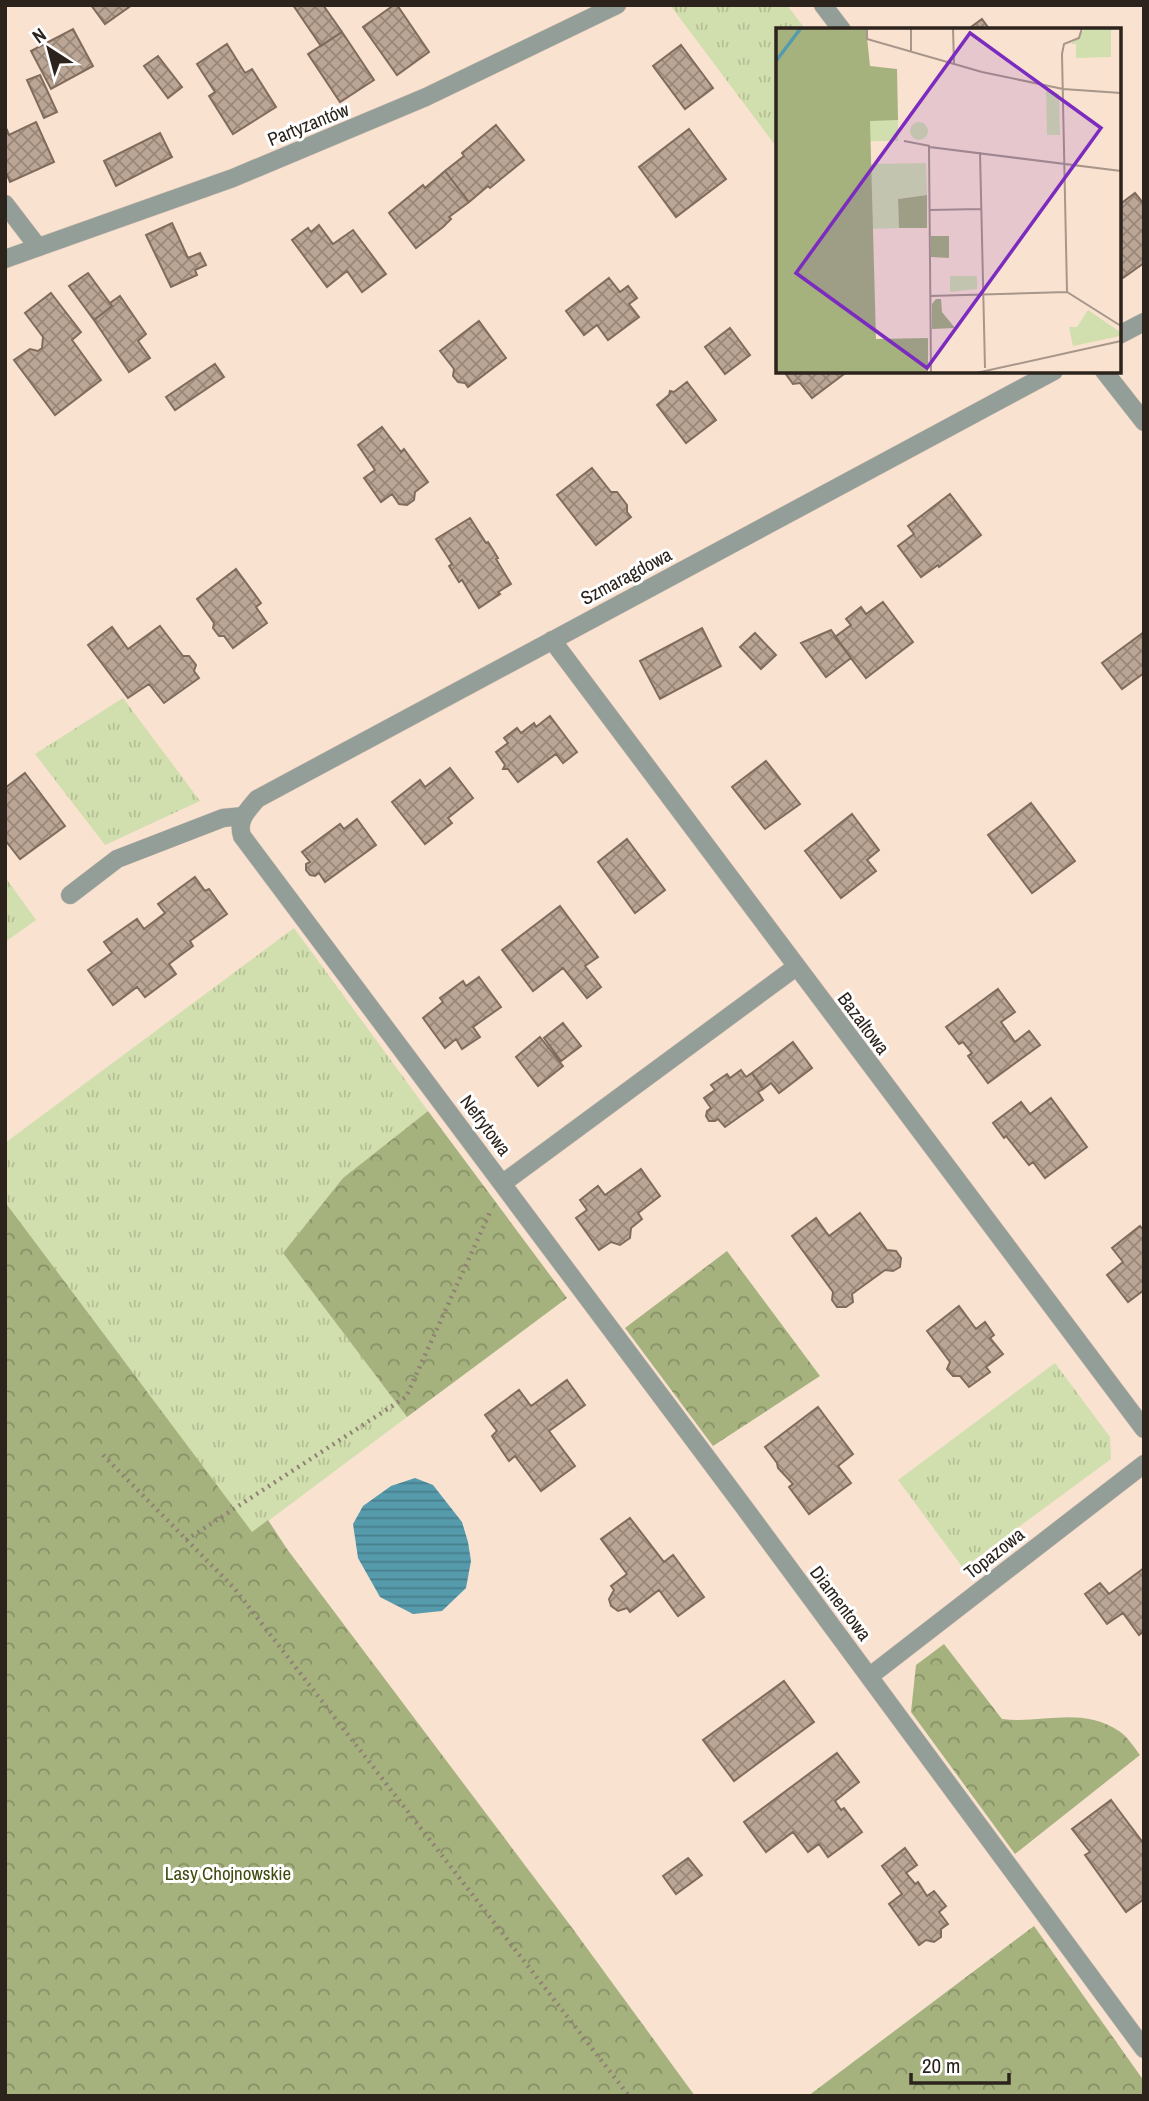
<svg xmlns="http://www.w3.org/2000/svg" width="1149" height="2101" font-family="'Archivo Narrow',sans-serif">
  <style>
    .grass { fill: url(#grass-tufts) }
    .forest { fill: url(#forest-crowns) }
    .water { fill: url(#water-rules) }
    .building { fill: url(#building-cross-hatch); stroke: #806c5c; stroke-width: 2 }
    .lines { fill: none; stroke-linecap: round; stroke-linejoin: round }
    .lane-casing { stroke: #d5c0b0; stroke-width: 19 }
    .street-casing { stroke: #d5c0b0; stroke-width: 19 }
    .path { stroke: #918175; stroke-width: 4.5; stroke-dasharray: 2 5; stroke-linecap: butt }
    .lane { stroke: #939e98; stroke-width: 18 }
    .street { stroke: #939e98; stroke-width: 18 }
    .labels { text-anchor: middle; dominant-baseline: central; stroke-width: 6; stroke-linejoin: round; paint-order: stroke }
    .street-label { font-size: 19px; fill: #2b231c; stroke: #fff }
    .park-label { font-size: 19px; fill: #3f4b0f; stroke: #fff }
    .inset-river { fill: none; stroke: #569bac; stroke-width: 3.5 }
    .inset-road { fill: none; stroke: #a79689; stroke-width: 2 }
    .view { fill: #7b2cbf; fill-opacity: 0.15; stroke: #7b2cbf; stroke-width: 3.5 }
    .inset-edge { fill: none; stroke: #2b231c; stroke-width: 3.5 }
  </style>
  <defs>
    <pattern id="grass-tufts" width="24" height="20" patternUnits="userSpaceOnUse" patternTransform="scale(1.75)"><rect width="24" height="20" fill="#d1dead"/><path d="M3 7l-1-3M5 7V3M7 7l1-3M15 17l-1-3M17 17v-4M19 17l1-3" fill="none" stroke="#b4be94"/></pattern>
    <pattern id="forest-crowns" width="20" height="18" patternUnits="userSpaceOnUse" patternTransform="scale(1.75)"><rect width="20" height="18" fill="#a5b27e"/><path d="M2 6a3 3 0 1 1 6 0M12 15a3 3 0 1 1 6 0" fill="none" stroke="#879066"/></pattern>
    <pattern id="water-rules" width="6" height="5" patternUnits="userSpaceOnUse" patternTransform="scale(1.75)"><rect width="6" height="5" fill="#569bac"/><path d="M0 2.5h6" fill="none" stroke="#477e8b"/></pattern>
    <pattern id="building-cross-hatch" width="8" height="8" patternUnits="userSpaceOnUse" patternTransform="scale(1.75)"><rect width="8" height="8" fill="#bba695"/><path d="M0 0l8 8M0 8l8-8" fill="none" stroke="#988779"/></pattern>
  </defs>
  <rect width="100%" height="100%" fill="#fae2d1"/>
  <!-- grass -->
  <path class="grass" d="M670,5H787L806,30H778V149Z
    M123,698L200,801L105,845L35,754Z
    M5,877L36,920L5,942Z
    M294,928L428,1111L343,1178L283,1253L407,1417L252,1533L5,1202V1143Z
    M1055,1363L1110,1437L1111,1459L963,1568L898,1480Z"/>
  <!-- forest -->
  <path class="forest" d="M428,1111L567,1298L407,1417L283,1253L343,1178Z
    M5,1202L252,1532L268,1520L287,1549L570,1925L695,2096H5Z
    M727,1251L820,1376L713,1446L625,1328Z
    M944,1644L1002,1719C1042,1724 1081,1706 1119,1731C1127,1736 1134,1747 1140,1755L1015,1854L911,1712L916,1665Z
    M1034,1926L1144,2081V2096H808Z"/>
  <!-- water -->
  <path class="water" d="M415,1478L433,1485L462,1522L468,1542L471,1561L466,1588L442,1611L413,1614L380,1597L358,1558L353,1524L363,1506L391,1486Z"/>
  <!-- building -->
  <path class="building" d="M91,5H132L105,24Z
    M293,5H323L342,32L321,46Z
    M394,5H397L429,52L397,75L363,27Z
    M982,19L990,30H967Z
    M73,29L93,66L51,89L31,51Z
    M342,32L374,80L340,102L308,54Z
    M227,44L245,73L252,69L276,107L233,134L209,96L215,92L197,64Z
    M681,45L713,88L685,109L653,66Z
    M158,56L182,87L168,98L144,66Z
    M40,75L57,112L44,118L27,80Z
    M36,122L54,162L10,182L5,170V131L7,130L9,135Z
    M496,125L524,160L490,188L488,186L469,202L445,171L464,156L462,153Z
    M689,129L726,179L676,217L639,167Z
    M160,133L172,157L116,186L104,161Z
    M445,171L469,202L449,217L451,219L443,227L416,248L389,213L423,185L425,188Z
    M1135,193L1144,204V263L1123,278L1119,274V205Z
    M172,223L188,258L200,253L206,265L195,270L197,275L171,287L146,235Z
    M319,225L333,244L353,230L386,274L362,292L347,271L327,287L292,240L308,228L311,232Z
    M88,273L112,306L94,320L69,286Z
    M609,278L620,292L628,286L637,298L629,304L639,317L608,340L597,325L584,335L566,311Z
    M51,293L81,332L72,340L101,380L55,415L14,360L30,349L38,351L42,348L43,337L25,313Z
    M120,296L146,334L138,341L150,358L129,372L94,320L112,306L110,303Z
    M479,321L506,358L468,387L465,383L458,382L453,376L454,369L440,351Z
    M730,328L750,355L725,374L705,347Z
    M215,364L224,377L175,410L166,397Z
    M785,371H848L812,398L800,383L793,384L785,373Z
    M687,382L716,420L686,443L657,405L669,395L670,391L674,392Z
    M382,427L401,452L404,449L428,482L415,492L414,500L407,505L399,504L392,494L381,502L364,478L375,470L358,445Z
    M592,468L611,492H617L627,505V512L631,517L596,545L557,495Z
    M950,494L981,535L939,567L938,565L921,577L898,546L914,534L908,526Z
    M470,518L486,543L488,542L498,558L496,559L511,584L498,592L500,594L479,608L462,580L459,582L449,566L452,564L436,539Z
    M236,569L261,603L256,607L267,623L233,648L224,636H219L213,628L214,623L197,599Z
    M883,602L913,642L866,678L835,637L851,625L846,619L861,607L866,614Z
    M160,626L183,656H189L196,665L194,671L199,678L164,703L149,684L128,698L88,645L112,627L128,649Z
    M702,628L721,666L660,699L640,661Z
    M831,630L851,658L826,677L801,643Z
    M1144,632V673L1122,689L1102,663Z
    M755,633L776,655L761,669L740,647Z
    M550,716L577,752L563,763L556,754L518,782L508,769H503L505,765L496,752L508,743L504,738L517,728L521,733L534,723L536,727Z
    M766,761L800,804L765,829L732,787Z
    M450,768L473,798L448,818L452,823L425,844L392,802L420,780L425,787Z
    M25,773L65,826L20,859L5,840V788Z
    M1031,803L1075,861L1032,893L988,835Z
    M852,814L879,850L867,860L876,871L841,898L805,851Z
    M357,819L376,845L325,882L319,873L315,876L310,875L306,870V864L310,862L302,852L340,824L344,829Z
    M627,839L665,890L635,913L598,862Z
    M195,877L205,891L209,889L227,914L190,941L193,946L169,964L176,974L145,997L137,987L113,1005L88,970L112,953L104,942L137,919L144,929L165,913L158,904Z
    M560,906L598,957L585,966L601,987L587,998L563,968L533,991L502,950Z
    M479,977L501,1007L473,1027L480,1037L462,1049L456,1039L445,1048L423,1018L443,1002L440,998L463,981L466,986Z
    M998,989L1015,1012L1001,1022L1015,1042L1029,1031L1040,1045L988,1083L968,1056L972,1053L963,1042L959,1044L946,1027Z
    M563,1023L581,1046L561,1061L544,1038Z
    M540,1037L563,1066L538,1086L516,1057Z
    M793,1042L812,1068L779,1093L771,1083L763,1089L752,1073Z
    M741,1070L746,1077L752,1073L763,1089L758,1092L763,1100L725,1127L718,1119L715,1121H709L706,1116L707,1111L711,1108L704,1098L715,1090L711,1085L727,1074L730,1078Z
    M1051,1098L1087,1147L1045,1178L1033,1162L1029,1165L1006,1136L1004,1138L993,1123L1021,1102L1030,1114Z
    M641,1169L660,1196L638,1213L642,1219L631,1228L630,1238L620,1245L611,1242L599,1250L576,1218L587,1210L580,1200L598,1186L605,1195Z
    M860,1213L887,1250L896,1251L901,1258L900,1267L893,1271L885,1270L852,1294L853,1302L846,1307H837L832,1300L833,1292L792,1236L816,1218L829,1236Z
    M1140,1226L1144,1231V1290L1128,1302L1107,1275L1123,1262L1112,1248Z
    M959,1306L976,1329L985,1322L994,1335L990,1338L1003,1354L986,1367L990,1372L969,1387L960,1376H953L947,1369L950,1362L927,1331Z
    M567,1380L585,1405L549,1431L575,1466L541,1491L515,1456L509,1461L492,1436L497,1431L485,1415L519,1390L531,1406Z
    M818,1407L853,1454L838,1466L851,1483L809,1514L789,1487L793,1484L778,1468L777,1463L765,1447Z
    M630,1518L664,1562L673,1555L704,1597L678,1616L659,1590L630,1612L627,1608L618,1611L611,1606L609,1599L614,1590L611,1586L627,1574L601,1539Z
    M1144,1568V1631L1139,1635L1123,1613L1107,1624L1085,1594L1100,1583L1109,1594Z
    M784,1681L814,1722L734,1781L703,1740Z
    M837,1753L859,1782L835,1801L841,1810L844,1808L862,1832L828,1857L819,1844L808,1852L793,1832L766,1852L744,1822Z
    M1111,1800L1144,1844V1899L1126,1912L1085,1855L1090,1852L1072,1829Z
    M905,1848L917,1865L906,1873L915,1884L918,1882L927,1896L934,1891L946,1906L939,1912L948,1924L941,1929V1937L934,1942L926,1940L919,1945L889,1904L902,1894L882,1866Z
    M688,1858L702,1875L676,1894L663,1876Z"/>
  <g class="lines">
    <!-- lane casing -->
    <g class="lane-casing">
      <path id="lane" d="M5,204L38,247
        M70,895L117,859L223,818L243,816"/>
    </g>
    <!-- street casing -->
    <g class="street-casing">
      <path id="street" d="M823,5L842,30
        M5,259L233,178L426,97L617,5
        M1119,335L1144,322
        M1054,371L257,799C247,811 237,820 242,836C545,1238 846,1643 1144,2049
        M1104,371L1144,422
        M552,640L1144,1429
        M503,1183L796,967
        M870,1676L1144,1464"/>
    </g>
    <!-- path -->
    <path class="path" d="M103,1455L234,1588L629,2096
      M186,1540L406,1397L491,1210"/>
    <!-- lane -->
    <use href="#lane" class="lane"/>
    <!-- street -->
    <use href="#street" class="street"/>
  </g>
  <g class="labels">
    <!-- street labels -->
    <g class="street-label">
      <text transform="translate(308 124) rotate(-22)">Partyzantów</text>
      <text transform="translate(626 576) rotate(-28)">Szmaragdowa</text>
      <text transform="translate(864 1023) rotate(53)">Bazaltowa</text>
      <text transform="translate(486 1125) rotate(53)">Nefrytowa</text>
      <text transform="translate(994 1553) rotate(-38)">Topazowa</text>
      <text transform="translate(841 1603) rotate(53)">Diamentowa</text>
    </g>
    <!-- park labels -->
    <g class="park-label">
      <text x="228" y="1873">Lasy Chojnowskie</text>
    </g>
  </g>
  <!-- overview -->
  <g transform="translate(776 28)">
    <rect width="345" height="345" fill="#fae2d1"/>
    <path d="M310,0H335V29L300,30V16H295ZM270,60L283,66L284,107H271ZM94,92H122V113H94ZM134 103a9 9 0 1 1 18 0a9 9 0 1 1-18 0ZM150,135L151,167L122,171L123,200L96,201L95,136ZM174,248H201V261L174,264ZM312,282L344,304V308L297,318L293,299H301Z" fill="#d1dead"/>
    <path d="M0,0H90L94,38L121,41L122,92L94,93L100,311L152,310V345H0ZM151,167V200H123L122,171ZM155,208H173V230L155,229ZM160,271H165L166,284L179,300L156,301V276Z" fill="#a5b27e"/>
    <path class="inset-river" d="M0,33L25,0"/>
    <path class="inset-road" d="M91,0V11L206,44L287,61L345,65M135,0V24M177,0L178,36M128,113L154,118M204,124L209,340M153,182L205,181M291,264L286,26L288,16L303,10L306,0M154,268L291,264L345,298M155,345L153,119L345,143M200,345L345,313"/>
    <path class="view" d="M194,5L325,100L151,340L20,245Z"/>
    <rect width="345" height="345" class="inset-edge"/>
  </g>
  <!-- border -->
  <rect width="1149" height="2101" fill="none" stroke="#2b231c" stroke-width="14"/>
  <!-- north arrow -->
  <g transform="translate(49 49) rotate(324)" stroke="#ffffff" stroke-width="5" paint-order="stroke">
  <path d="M0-5L12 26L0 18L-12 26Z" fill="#2b231c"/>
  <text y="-10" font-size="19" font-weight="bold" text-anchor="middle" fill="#2b231c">N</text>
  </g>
  <!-- scale -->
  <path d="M911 2073v10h98v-10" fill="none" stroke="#2b231c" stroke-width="3.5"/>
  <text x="922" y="2073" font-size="21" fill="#2b231c" stroke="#ffffff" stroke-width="5" paint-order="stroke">20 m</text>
</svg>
